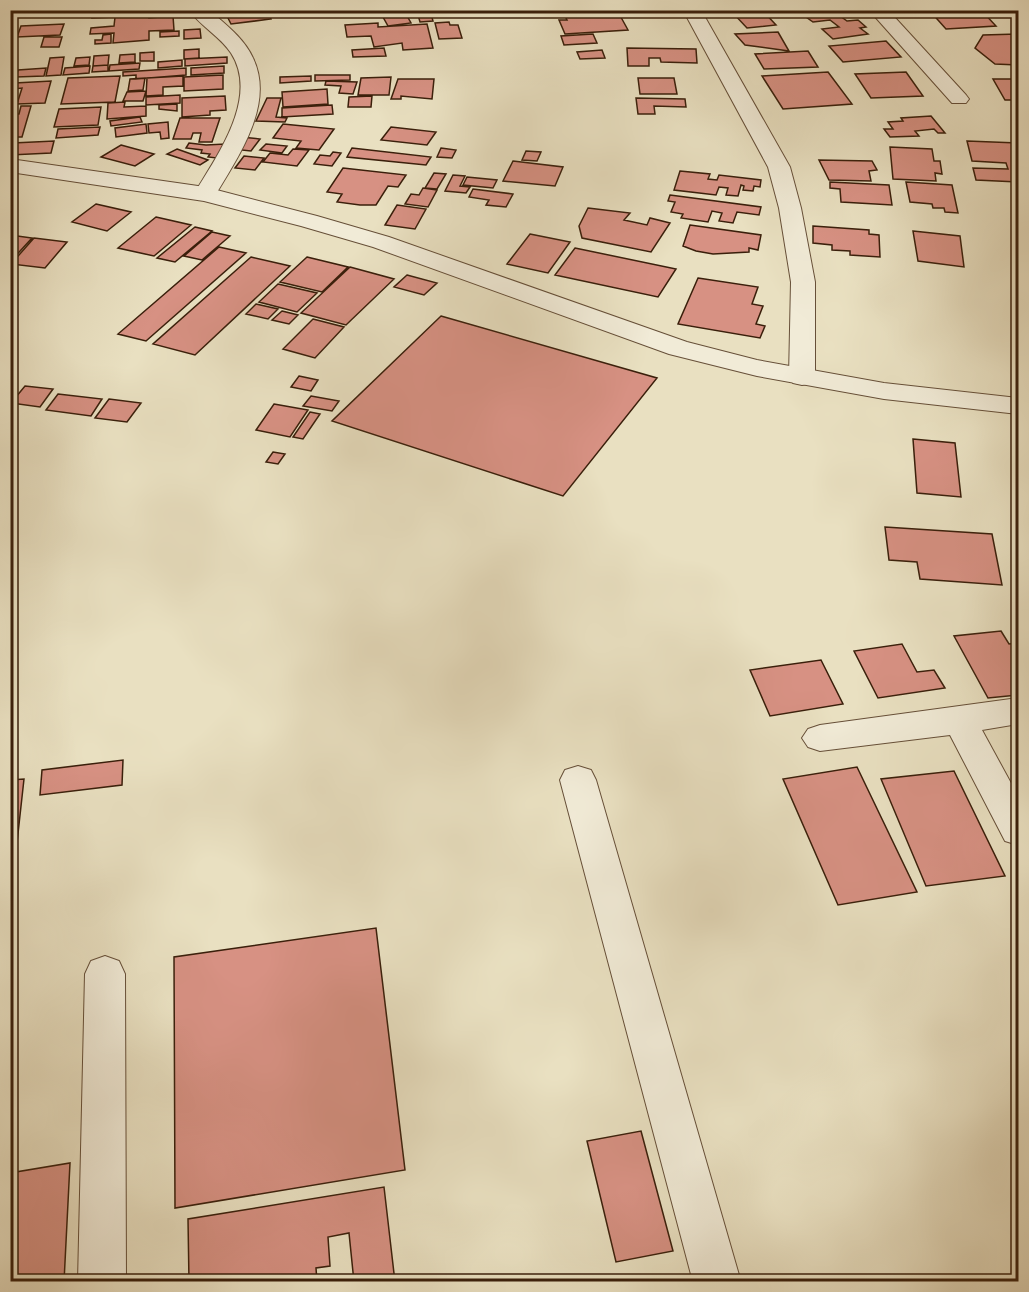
<svg xmlns="http://www.w3.org/2000/svg" width="1029" height="1292" font-family="Vollkorn,serif">
  <style>
    .building { fill: #d79183; stroke: #3a1f0b; stroke-width: 1.5 }
    .lines { fill: none; stroke-linecap: round; stroke-linejoin: round }
    .minor-casing { stroke: #664f38; stroke-width: 2 }
    .tertiary-casing { stroke: #664f38; stroke-width: 2 }
    .minor { fill: #f1ebd7; fill-rule: evenodd }
    .tertiary { fill: #f1ebd7; fill-rule: evenodd }
  </style>
  <rect width="100%" height="100%" fill="#e9e0c1"/>
  <filter id="stains"><feTurbulence type="fractalNoise" baseFrequency=".00333" numOctaves="4"/><feColorMatrix values="0 0 0 0 .2 0 0 0 0 .09 0 0 0 0 .02 0 0 0 .5 -.17"/></filter>
  <radialGradient id="worn" r=".72"><stop offset=".6" stop-color="#630" stop-opacity="0"/><stop offset="1" stop-color="#630" stop-opacity=".3"/></radialGradient>
  <!-- building -->
  <path class="building" d="M150,10L149,18L173,16L174,30L149,31V40L113,43L114,33L90,34L91,28L114,26L115,17L92,18L93,12Z
    M160,10H185V15L159,17Z
    M224,10H266L271,19L231,24Z
    M344,10L347,15L330,17L327,12Z
    M351,10H397L398,11L355,16Z
    M617,10L628,30L565,34L559,20H567L563,12Z
    M762,10L776,25L747,28L732,12Z
    M929,10H981L996,26L946,29Z
    M836,13L847,21L858,20L866,27L860,28L868,34L833,39L822,29L839,27L830,20L813,22L806,17Z
    M406,14L411,23L388,26L383,17Z
    M431,14L433,21L420,22L418,15Z
    M449,22L450,25H458L462,38L439,39L435,23Z
    M378,23V27L427,24L433,48L403,50L402,43L374,47L371,36L347,37L345,25Z
    M64,24L60,35L17,37L21,26Z
    M200,29L201,38L184,39V30Z
    M179,31V36L160,37V32Z
    M778,32L789,51L745,45L735,34Z
    M111,34V43L95,44V40H102L103,35Z
    M593,34L597,43L564,45L561,36Z
    M1018,34V65L995,64L975,48L983,35Z
    M44,37H62L59,47H41Z
    M886,41L901,57L843,62L829,46Z
    M384,48L386,56L353,57L352,50Z
    M627,48L696,49L697,63L661,62L660,58H649V66H628Z
    M199,49V58L184,59V50Z
    M602,50L605,58L580,59L577,52Z
    M808,51L818,67L764,69L755,54Z
    M154,52V61H140V53Z
    M135,54V62L119,63L120,55Z
    M109,55L108,65L93,66L94,56Z
    M64,57L61,75L46,76L50,58Z
    M90,57L89,65L74,66L76,58Z
    M227,57V63L185,66V59Z
    M182,60V66L158,68V62Z
    M140,63L139,69L109,71L110,65Z
    M108,65V71L92,72L93,66Z
    M90,66L89,73L63,75L65,68Z
    M224,66V73L191,75V68Z
    M46,68L44,76L16,77L18,70Z
    M186,68V75L136,79V75L123,76V72Z
    M828,72L852,104L783,109L762,76Z
    M906,72L923,96L871,98L855,74Z
    M223,75V89L184,91V77Z
    M315,75H350V80L315,81Z
    M120,76L115,102L61,104L68,78Z
    M183,76V86L163,87V95L146,96L147,78Z
    M311,76V81L280,83V77Z
    M391,77L389,95H358L361,78Z
    M145,78L143,90L128,91L130,79Z
    M638,78H674L677,94H640Z
    M398,79H434L432,99L401,96V99H391Z
    M993,79H1018V100H1005Z
    M51,81L45,103L17,104L22,88L13,89L15,83Z
    M326,81L357,82L353,94L339,93L341,86L325,85Z
    M327,89L328,104L283,107L282,92Z
    M146,91L143,101H123L127,92Z
    M180,95V103L146,105V97Z
    M225,96L226,110L210,111V115L182,117V98Z
    M372,96L371,107H348L349,97Z
    M267,98H281L276,117L287,118L285,122L256,121Z
    M636,98L685,99L686,107L654,106L655,114H638Z
    M125,102L124,107L146,106V116L107,119L108,103Z
    M177,104V111L159,109V105Z
    M332,105L333,114L282,117V108Z
    M21,106H31L22,137H10V114H19Z
    M101,107L98,125L54,127L59,109Z
    M931,116L945,133H938L934,129L915,131L919,136L890,137L884,129H893L888,122L903,121L901,118Z
    M140,117L142,122L111,126L110,121Z
    M180,118H220L212,142H199L201,133H193L191,139H173Z
    M168,122L169,138L161,139L160,132L149,133L148,124Z
    M146,124L147,133L116,137L115,128Z
    M283,124L334,129L319,150L296,148L301,141L273,138Z
    M100,127L98,135L56,138L58,129Z
    M391,127L436,132L427,145L381,140Z
    M241,137L260,139L251,151L232,149Z
    M54,141L51,153L10,155L13,143Z
    M967,141L1018,143V182L976,180L973,168L1008,169L1006,163L972,161Z
    M189,143L206,145L225,144L217,158L208,157L210,154L201,153L202,150L186,148Z
    M266,144L287,146L282,153L260,150Z
    M121,145L154,154L135,166L101,157Z
    M890,147L932,149L934,161H940L942,174L935,173L936,181L893,179Z
    M352,148L431,157L426,165L347,157Z
    M441,148L456,150L452,158L437,157Z
    M177,149L208,160L200,165L167,154Z
    M293,149L309,150L297,166L263,162L270,153L288,155Z
    M526,151L541,152L537,161L522,160Z
    M333,152L341,153L332,166L314,164L320,155L330,156Z
    M244,156L264,158L255,170L235,168Z
    M819,160L872,161L877,170L869,171L871,181L829,180Z
    M513,161L563,167L555,186L503,181Z
    M343,168L406,175L398,187L388,186L376,205H360L337,202L342,194L327,192Z
    M680,171L710,174L708,179L717,180L719,175L761,180L760,187L754,186L753,191L743,190L744,186L741,185L738,196L726,195L728,188L719,187L716,195L674,190Z
    M434,173L446,174L437,189L425,188Z
    M453,175L465,176L460,186L470,187L466,193L445,191Z
    M467,177L497,180L493,188L463,185Z
    M830,182L889,185L892,205L841,202L840,189L830,188Z
    M906,182L952,185L958,213L945,212L944,208H933L932,204L910,202Z
    M423,188L437,190L428,207L405,204L411,194L419,195Z
    M473,189L513,194L506,207L486,205L489,200L469,197Z
    M670,195L761,207L759,215L737,212L733,223L719,221L722,213L712,211L708,222L681,218L683,214L671,212L675,202L668,201Z
    M96,204L131,212L107,231L72,222Z
    M397,205L426,209L415,229L385,225Z
    M588,208L630,213L624,220L647,225L650,218L670,223L651,252L582,238L579,226Z
    M156,217L191,225L154,256L118,248Z
    M690,225L761,235L758,250L749,248V252L713,254L696,251L683,246Z
    M813,226L869,230V234L879,235L880,257L850,255V251L832,250V245L813,243Z
    M195,227L212,231L175,262L157,258Z
    M913,231L960,236L964,267L918,261Z
    M212,232L230,236L202,260L184,256Z
    M530,234L570,242L548,273L507,264Z
    M10,235L32,238L10,262Z
    M34,238L67,242L45,268L11,264Z
    M219,247L246,253L146,341L118,334Z
    M575,248L676,269L658,297L555,275Z
    M251,257L290,266L195,355L153,344Z
    M307,257L348,267L322,292L280,282Z
    M350,267L394,279L346,325L301,313Z
    M407,275L437,283L424,295L394,287Z
    M698,278L758,287L752,304L763,306L756,324L765,326L760,338L678,324Z
    M278,284L317,293L297,312L259,302Z
    M256,304L278,309L268,319L246,314Z
    M282,311L298,315L289,324L272,320Z
    M441,316L657,378L563,496L332,421Z
    M313,319L344,327L315,358L283,349Z
    M299,376L318,380L311,391L291,387Z
    M25,386L53,389L40,407L11,403Z
    M58,394L102,399L91,416L46,410Z
    M311,396L339,401L332,411L303,406Z
    M109,399L141,403L127,422L95,418Z
    M274,404L308,410L290,437L256,430Z
    M310,412L320,414L303,439L293,437Z
    M913,439L955,443L961,497L917,493Z
    M273,452L285,454L278,464L266,462Z
    M885,527L992,534L1002,585L920,579L917,562L889,560Z
    M1001,631L1009,644L1018,643V695L988,698L954,636Z
    M902,644L917,672L934,670L945,688L878,698L854,651Z
    M821,660L843,704L770,716L750,670Z
    M123,760L122,785L40,795L42,770Z
    M857,767L917,892L838,905L783,779Z
    M954,771L1005,876L926,886L881,779Z
    M24,779L10,906V780Z
    M376,928L405,1170L175,1208L174,957Z
    M641,1131L673,1251L616,1262L587,1141Z
    M70,1163L64,1282H10V1173Z
    M384,1187L395,1282H354L349,1233L328,1237L330,1266L316,1268L317,1282H189L188,1219Z"/>
  <g class="lines">
    <!-- minor casing -->
    <g class="minor-casing">
      <path id="minor" d="M189,10H209C225,24 244,38 253,58C275,104 239,155 216,194L213,199H197L194,194C216,157 260,98 231,53C220,36 201,27 189,10Z
        M683,10H701L790,167L801,208L815,282V377L811,383L802,385L793,383L789,377L791,282L779,208L768,167Z
        M869,10H888L966,95L969,99L966,103H952Z
        M1018,698V724L982,730L1018,796V845L1005,841L950,735L820,751L808,747L802,738L808,729L820,725Z
        M578,766L591,770L596,780L741,1282H693L560,780L565,770Z
        M105,956L119,961L125,974L126,1282H78L85,974L91,961Z"/>
    </g>
    <!-- tertiary casing -->
    <g class="tertiary-casing">
      <path id="tertiary" d="M10,159L205,187L317,216L389,237L687,342L757,360L884,383L1018,398V414L884,399L757,376L669,354L373,247L301,226L204,201L10,172Z"/>
    </g>
    <!-- minor -->
    <use href="#minor" class="minor"/>
    <!-- tertiary -->
    <use href="#tertiary" class="tertiary"/>
  </g>
  <!-- margin -->
  <rect width="1029" height="1292" fill="none" stroke="#e9e0c1" stroke-width="36"/>
  <rect x="12" y="12" width="1005" height="1268" fill="none" stroke="#3a1f0b" stroke-width="3"/>
  <rect x="18" y="18" width="993" height="1256" fill="none" stroke="#3a1f0b" stroke-width="1.5"/>
  <rect width="100%" height="100%" filter="url(#stains)"/>
  <rect width="100%" height="100%" fill="url(#worn)"/>
</svg>
